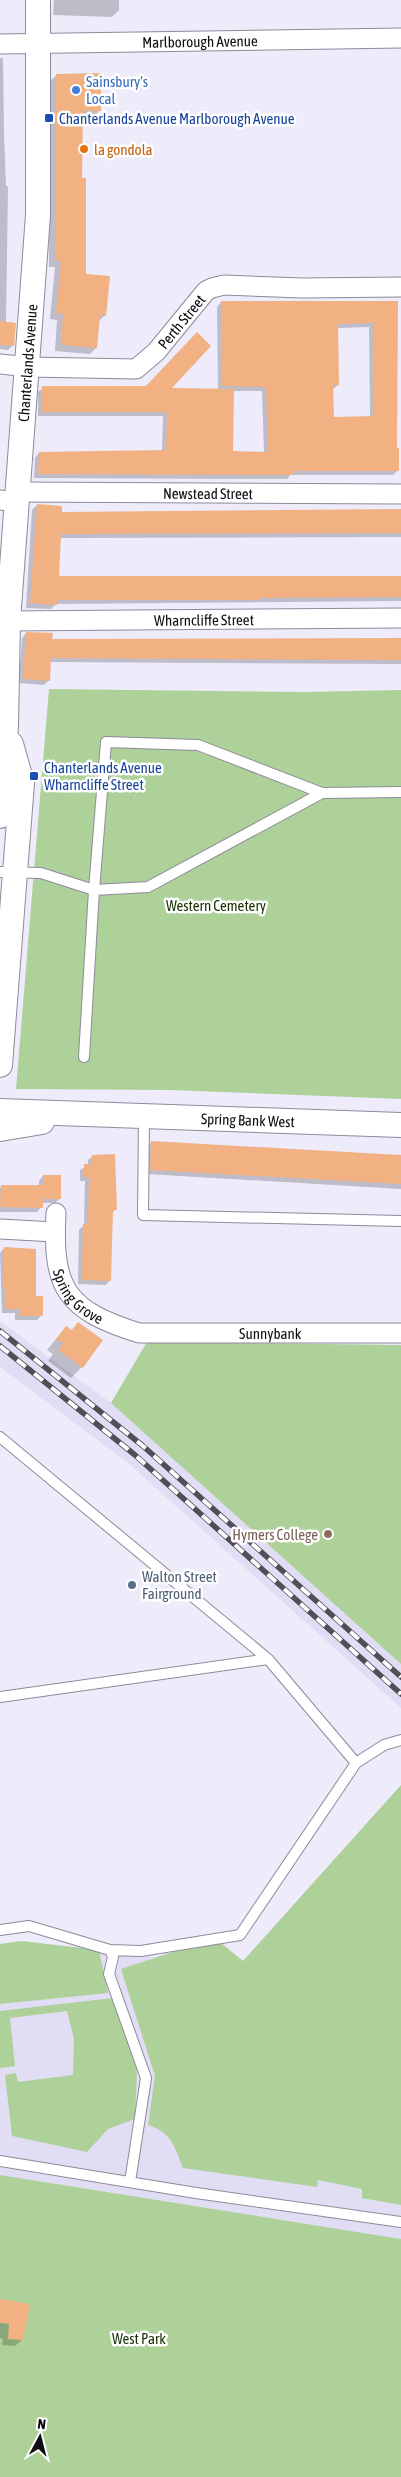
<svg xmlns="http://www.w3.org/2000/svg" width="401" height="2477" font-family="'Asap Condensed',sans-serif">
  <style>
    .built { fill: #e1ddf5 }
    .green { fill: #add198 }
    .shadow { fill: #0003; fill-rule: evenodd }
    .building { fill: #f1b182; fill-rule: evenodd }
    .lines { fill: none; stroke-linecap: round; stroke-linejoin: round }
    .service-casing { stroke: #8d8a99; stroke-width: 12 }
    .minor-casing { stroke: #8d8a99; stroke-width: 21 }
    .tertiary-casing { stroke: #8d8a99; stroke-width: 26 }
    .service { stroke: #fff; stroke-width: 10 }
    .minor { stroke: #fff; stroke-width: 19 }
    .tertiary { stroke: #fff; stroke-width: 24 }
    .rail-casing { stroke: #504e57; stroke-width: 5.5 }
    .rail { stroke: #fff; stroke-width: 4; stroke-dasharray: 11; stroke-linecap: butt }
    .shop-dot { fill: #3f7fe0; stroke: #fff; stroke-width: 2 }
    .transit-dot { fill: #1a4fb4; stroke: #fff; stroke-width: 2 }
    .food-dot { fill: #e8710a; stroke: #fff; stroke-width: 2 }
    .education-dot { fill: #8d6e63; stroke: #fff; stroke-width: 2 }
    .service-dot { fill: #5c6f8a; stroke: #fff; stroke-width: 2 }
    .labels { text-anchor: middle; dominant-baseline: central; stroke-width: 5; stroke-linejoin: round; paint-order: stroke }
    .street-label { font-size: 15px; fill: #0d0c12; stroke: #fff }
    .shop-label { font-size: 15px; fill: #366cbe; stroke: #fff; text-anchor: start }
    .transit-label { font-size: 15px; fill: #164399; stroke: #fff; text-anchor: start }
    .food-label { font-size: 15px; fill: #c56008; stroke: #fff; text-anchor: start }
    .park-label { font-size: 15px; fill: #183103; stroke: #fff }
    .education-label { font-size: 15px; fill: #785e54; stroke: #fff; text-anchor: end }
    .service-label { font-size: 15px; fill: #4e5e75; stroke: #fff; text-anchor: start }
  </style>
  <rect width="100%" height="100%" fill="#eeebfb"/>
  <!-- built -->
  <path class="built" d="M0,1321L111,1403L147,1342L401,1345V1708L128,1463L0,1367Z
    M215,1938L401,2104V2239L0,2175V1944L21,1941L156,1957Z"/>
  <!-- green -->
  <path class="green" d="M49,689L305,692L401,690V1099L170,1090L16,1089Z
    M147,1342L401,1345V1664L111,1403Z
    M401,1785V2205L362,2198V2189L318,2180L317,2187L183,2168C175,2147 171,2132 148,2125L155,2076L121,1969L215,1938L243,1961Z
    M21,1941L99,1950L108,1993L0,2004V1944Z
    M113,1998L137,2070L135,2119L108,2129L87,2152L12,2136L5,2075L16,2073L18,2082L73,2075L74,2039L67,2011L10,2018L15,2066L0,2068V2011Z
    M0,2175L401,2239V2477H0Z"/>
  <!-- shadow -->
  <path class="shadow" d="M54,0H119V10L112,17L53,15Z
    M0,58H3L4,133L6,186H8L6,323L13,345L8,350L0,349Z
    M57,75L100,110L93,117H82L81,179L85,275L105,315L98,322L96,348L90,354L55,351L57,320L50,319L55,267H49L50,81Z
    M221,302H397L396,450L398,470L393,475H290L287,479L34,478L35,458L39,453L162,451L163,416H38V392L43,388L218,390L217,307ZM369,327L370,418H333V389L338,385L336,328ZM233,391H262L264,453L231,452Z
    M37,505L61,513L401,511V537L59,538L57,577H401V601L56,604L51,609L26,608L32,510Z
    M26,633L51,641L401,639V664L50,662L48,681L44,685L19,683L22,638Z
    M151,1143L401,1156V1189L146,1174L147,1147Z
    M93,1156L116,1209L111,1214L110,1280L106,1285L78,1284L79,1230L84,1225L85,1181H80V1170L88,1165V1160Z
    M43,1176L60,1198L55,1203H41V1207L37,1212H0V1188L2,1186H39V1181Z
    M4,1248L35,1297L41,1316L37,1320H15V1313H2L0,1253Z
    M78,1323L101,1340L82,1367L71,1378L48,1361L53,1354L47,1350L66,1327L71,1331Z
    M0,2301L22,2340L15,2346L2,2345L3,2339L0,2338Z"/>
  <!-- building -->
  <path class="building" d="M101,73V111H83L82,178H86V274L110,276L106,316L100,315L97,348L61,345L63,314L56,313L61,261H55L56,125V74Z
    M221,301H398L397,448H399V471H293V475H251L38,474L39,452L166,450L167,412H42V386H146L197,332L211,346L172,388L234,389L233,451L268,452L266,387L222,386ZM373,323L374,416L334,417L333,385H339L338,324Z
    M0,321L16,323L14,346L0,345Z
    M37,504L62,506V512L401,509V533L61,534L59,576H401V597L259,598V600H57V605L30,603Z
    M26,632L53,633L52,639L401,638V660L51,658L50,681L23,679Z
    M151,1141L401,1155V1184L150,1170Z
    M115,1154L117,1210H113L111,1281L82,1280L83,1224H88L89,1177H84V1164H92V1155Z
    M43,1175H61V1199H43V1208L0,1207L1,1185H43Z
    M4,1247L36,1249V1296H43V1316H19V1309H6V1289H4L3,1280Z
    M78,1322L103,1340L83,1368L58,1350L63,1343L56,1339L66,1326L72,1330Z
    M0,2299L30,2304L23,2340L8,2339L9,2324L0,2323Z"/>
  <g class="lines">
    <!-- service casing -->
    <g class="service-casing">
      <path id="service" d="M0,872L41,873L94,890L106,742L198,745L322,793
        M84,1057L94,890L148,887L322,793L401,792
        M144,1115L143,1215L401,1221
        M0,1437L268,1659L356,1763
        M0,1697L268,1659
        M0,1930L29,1926L110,1950L141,1951L240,1935L356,1763L384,1745L401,1740
        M110,1950L113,1957L109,1974L146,2078L130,2182
        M0,2161L196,2193L401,2222"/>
    </g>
    <!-- minor casing -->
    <g class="minor-casing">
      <g id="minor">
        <path id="s1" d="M0,44L401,38"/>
        <path id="s2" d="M0,364L28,367L136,369L156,352L206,291L212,288L224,285L302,288L401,287"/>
        <path id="s3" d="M16,492L401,494"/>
        <path d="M0,500L15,502"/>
        <path id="s4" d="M8,621L401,618"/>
        <path id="s5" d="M56,1213C52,1289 66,1310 139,1333H401"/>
        <path d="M0,1229L55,1232"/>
      </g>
    </g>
    <!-- tertiary casing -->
    <g class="tertiary-casing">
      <g id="tertiary">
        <path id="s6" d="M0,816L6,725L8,621L38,215V0"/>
        <path d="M0,1065L22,783L11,744"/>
        <path id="s7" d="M0,1111L401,1125"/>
        <path d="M0,1129L42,1122"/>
      </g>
    </g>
    <!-- service -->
    <use href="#service" class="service"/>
    <!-- minor -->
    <use href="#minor" class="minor"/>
    <!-- tertiary -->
    <use href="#tertiary" class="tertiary"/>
    <!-- rail casing -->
    <g class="rail-casing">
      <path id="rail" d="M0,1331L143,1446L401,1677
        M0,1346L135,1455L401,1694"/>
    </g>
    <!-- rail -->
    <use href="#rail" class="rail"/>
  </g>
  <!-- markers -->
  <circle class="shop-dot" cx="76" cy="90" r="5"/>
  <g class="transit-dot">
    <rect x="44" y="113" width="10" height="10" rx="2.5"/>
    <rect x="29" y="771" width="10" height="10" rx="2.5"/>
  </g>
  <circle class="food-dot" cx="84" cy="149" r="5"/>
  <circle class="education-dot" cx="328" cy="1534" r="5"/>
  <circle class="service-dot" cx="132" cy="1585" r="5"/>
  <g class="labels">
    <!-- street labels -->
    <g class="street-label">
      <text stroke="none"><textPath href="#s1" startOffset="200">Marlborough Avenue</textPath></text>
      <text stroke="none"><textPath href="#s2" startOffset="202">Perth Street</textPath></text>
      <text stroke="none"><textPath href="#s6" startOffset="454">Chanterlands Avenue</textPath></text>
      <text stroke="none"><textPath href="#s3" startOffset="192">Newstead Street</textPath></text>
      <text stroke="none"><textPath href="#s4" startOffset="196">Wharncliffe Street</textPath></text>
      <text stroke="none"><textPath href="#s7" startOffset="248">Spring Bank West</textPath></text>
      <text stroke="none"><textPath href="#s5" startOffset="91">Spring Grove</textPath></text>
      <text stroke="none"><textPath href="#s5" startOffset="296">Sunnybank</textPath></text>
    </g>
    <!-- shop labels -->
    <g class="shop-label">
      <text x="86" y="81">Sainsbury's<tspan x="86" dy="17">Local</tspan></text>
    </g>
    <!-- transit labels -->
    <g class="transit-label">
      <text x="59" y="118">Chanterlands Avenue Marlborough Avenue</text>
      <text x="44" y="767">Chanterlands Avenue<tspan x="44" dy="17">Wharncliffe Street</tspan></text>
    </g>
    <!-- food labels -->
    <g class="food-label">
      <text x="94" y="149">la gondola</text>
    </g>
    <!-- park labels -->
    <g class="park-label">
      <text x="216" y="905">Western Cemetery</text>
      <text x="139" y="2338">West Park</text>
    </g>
    <!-- education labels -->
    <g class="education-label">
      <text x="318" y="1534">Hymers College</text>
    </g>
    <!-- service labels -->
    <g class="service-label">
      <text x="142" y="1576">Walton Street<tspan x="142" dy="17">Fairground</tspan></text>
    </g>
  </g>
  <!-- north arrow -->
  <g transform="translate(40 2437) rotate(7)" stroke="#ffffff" stroke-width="4" paint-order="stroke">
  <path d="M0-4L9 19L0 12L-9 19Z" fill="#0d0c12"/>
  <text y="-8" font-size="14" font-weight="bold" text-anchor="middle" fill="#0d0c12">N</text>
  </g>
</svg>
